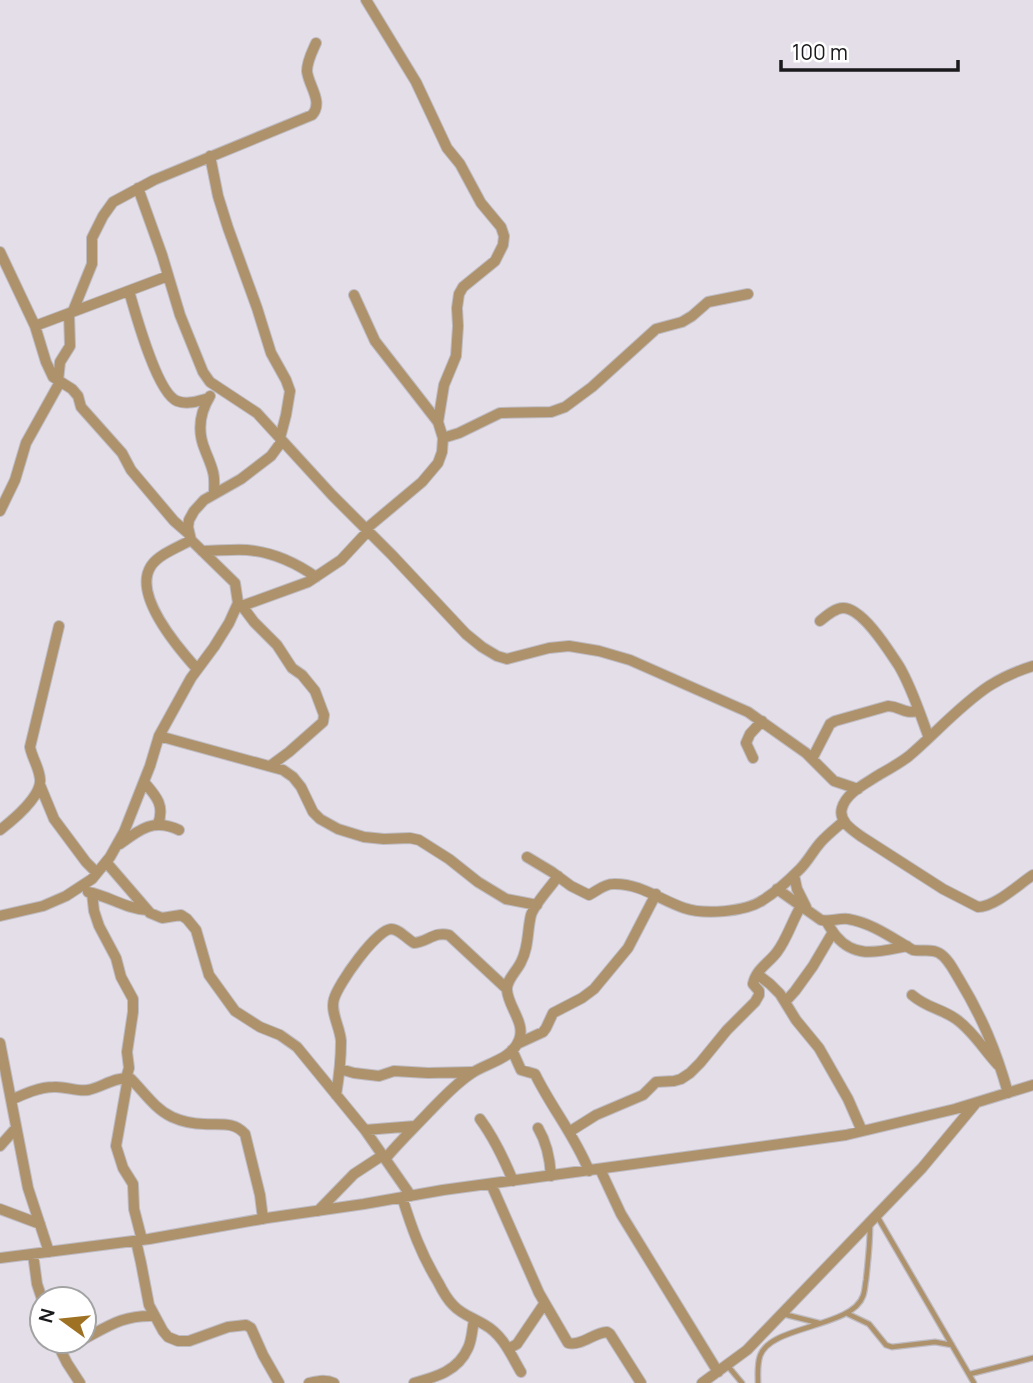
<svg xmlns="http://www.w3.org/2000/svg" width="1033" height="1383" font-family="Manrope,sans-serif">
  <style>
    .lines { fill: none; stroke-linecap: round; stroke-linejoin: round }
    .lane-casing { stroke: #bfbbc2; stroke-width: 7 }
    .street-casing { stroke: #bfbbc2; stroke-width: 12 }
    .lane { stroke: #ad926c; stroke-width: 4.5 }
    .street { stroke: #ad926c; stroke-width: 10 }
  </style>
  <rect width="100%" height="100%" fill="#e3dee7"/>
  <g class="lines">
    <!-- lane casing -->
    <g class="lane-casing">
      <path id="lane" d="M877,1216L974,1383
        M783,1314L819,1323
        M848,1314L869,1324L886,1345L892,1347L935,1342L952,1345
        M727,1365L742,1383
        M970,1374L1033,1358
        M758,1383C758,1374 757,1365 760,1356C770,1325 852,1328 863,1296C865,1291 865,1284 866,1280C868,1262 870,1244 870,1226"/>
    </g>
    <!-- street casing -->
    <g class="street-casing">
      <path id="street" d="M366,0L416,82L447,148L460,164L481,203L501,227L504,236L503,245L495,261L463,287L459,294L457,308L458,326L456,356L444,385L438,422
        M210,156L218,196L228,228L257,308L271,353L286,380L290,391L286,415L280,438
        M138,188L162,255L180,315L203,372L210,382L257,413L332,495L392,555L466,634L482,647L497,656L507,659L549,648L569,646L599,651L630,660L748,712L806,753L834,781L858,789
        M0,252L35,326L46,362L53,377L72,389L78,396L81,407L122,453L131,470L174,521L189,534
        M129,291C135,312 157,393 177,401C187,405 199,401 209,398
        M354,295L375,341L438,422L443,438L442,452L438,463L422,482L366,529
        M73,311L92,264V238L103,216L113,202L154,180L312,115C324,102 308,85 307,71C307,61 312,52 316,43
        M35,326L168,276
        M58,381L60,362L70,346L69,313
        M210,396C199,414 197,431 205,450C208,458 211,464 213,472C215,479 214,487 214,494
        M443,438L459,433L500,413L551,412L565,407L592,387L656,329L682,322L692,316L708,302L748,294
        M0,511L15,480L26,443L60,382
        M191,540C179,547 159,554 151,566C132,595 179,649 197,669
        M202,551C217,551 233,549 247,550C272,552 296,563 316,577
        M242,606L254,622L277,645L292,668L302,675L315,691L324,715L323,722L289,752L270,766
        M239,607L308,582L341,560L368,531
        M820,621C826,616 835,608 843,608C863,608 889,651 899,666C912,688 920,714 929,738
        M1033,666C1017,671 1003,677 989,686C959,706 936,733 909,756C899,764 887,770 877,776C865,784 846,793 842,808C838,821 852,830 862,837L943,889L978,907C995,907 1019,884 1033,875
        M159,736L283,770L293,777L301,787L313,812L320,819L338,829L364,837L384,839L410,838L419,840L449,859L478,882L506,899L537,905
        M753,758L746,743L750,734L762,721
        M812,759L830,724L835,721L888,706C902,707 902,714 919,711
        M144,782C156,796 165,805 158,824
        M40,785L54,819L86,862L97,873
        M0,830C13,820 42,796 40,779C39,767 32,758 30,747L59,626
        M120,844C140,829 154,818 179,830
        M527,857L552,872L571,886L589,895C597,891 604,884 613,884C640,883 660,900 684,908C704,915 746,912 763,900C776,892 789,880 800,869C808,861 813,851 820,843C827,835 836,828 844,821
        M106,862L150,913L162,918L181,915L187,919L196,930L209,975L235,1011L260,1027L280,1035L297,1047L365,1130L411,1196
        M794,875L797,889L806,907
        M777,889L821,920C830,922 838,918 848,919C872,923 892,938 913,950C922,952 931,948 939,953C948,958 954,971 959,979C982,1017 996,1050 1008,1093
        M88,892C109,896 126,909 147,910
        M92,893L94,911L99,926L116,958L121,977L133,999V1012L127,1052L129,1068L126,1078
        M0,916L43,906L66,896L92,879L110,857L124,832L150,766L159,736L191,678L214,647L229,623L238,603L235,583L191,540L188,527L189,520L194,511L204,500L241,479L271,456L282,441
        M826,921C829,926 832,931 836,936C856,960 881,951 907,946
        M757,974L770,984L780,994L796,1020L819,1048L848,1099L862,1131
        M912,995C927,1008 940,1008 956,1019C973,1031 984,1050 998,1065
        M785,1002L795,991L813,966L833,932
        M0,1043L28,1188L49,1252
        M517,1044L543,1032L546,1028L553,1013L582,998L594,989L628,948L656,894
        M512,1050L521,1070L535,1074C551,1107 575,1136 589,1171
        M340,1069L354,1073L379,1076L394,1071L428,1073L472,1072
        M128,1078L116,1146L123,1168L133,1184L134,1209L142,1240
        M336,1095C339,1077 341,1059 341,1041C340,1027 330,1012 334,999C338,984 376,930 391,929C399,929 407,939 414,943C427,942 435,931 449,935L507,989
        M11,1100C24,1094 39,1087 54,1087C65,1086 77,1092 88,1090C103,1087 115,1076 131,1079C144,1092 155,1109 172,1117C181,1121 193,1124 204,1124C219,1125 234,1121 245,1134L260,1195L263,1219
        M480,1119C494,1138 504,1159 513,1181
        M538,1128C547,1143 550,1158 551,1176
        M365,1130L415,1126
        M569,1132L596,1115L643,1095L656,1082L674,1081L681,1079L690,1073L700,1063L727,1030L755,1002L759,995V991L753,984C756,969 769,963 777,952C787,939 792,921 801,906
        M0,1146L16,1128
        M385,1159C399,1142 414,1128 429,1112C443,1098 455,1084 472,1073C487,1063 512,1059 519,1040C526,1023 508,1007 507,990C506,980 517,971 521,962C529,947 527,931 531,915C535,903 551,887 558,876
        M600,1169L621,1214L718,1372
        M491,1184L539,1293L568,1343C582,1346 593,1333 607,1332L610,1334L641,1383
        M402,1197C412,1229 421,1254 438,1282C442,1290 447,1299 453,1305C462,1315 474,1318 485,1325C503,1335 511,1355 521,1372
        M0,1209L40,1224
        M318,1211L354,1174L383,1155
        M136,1241L141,1263L149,1305L163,1331L168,1337L178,1341H189L228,1327L246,1325L251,1328L263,1355L279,1383
        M33,1254L37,1284L42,1299
        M0,1258L149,1239L267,1218L364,1204L443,1190L846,1135L955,1109L1033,1085
        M84,1339C110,1325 124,1315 154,1316
        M56,1341L67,1363L80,1383
        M58,1347L78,1341
        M508,1349L517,1344L544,1304
        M309,1383C318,1381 326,1379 334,1383
        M414,1383C436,1377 458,1371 468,1348C472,1340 472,1329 474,1321
        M702,1383L747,1350L922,1168L976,1103"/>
    </g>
    <!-- lane -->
    <use href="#lane" class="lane"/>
    <!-- street -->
    <use href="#street" class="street"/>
  </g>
  <!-- north arrow -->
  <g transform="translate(63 1320) rotate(285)"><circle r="33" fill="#ffffff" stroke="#a3a3a4" stroke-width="2"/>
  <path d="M0-5L12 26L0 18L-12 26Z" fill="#9f7123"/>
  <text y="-10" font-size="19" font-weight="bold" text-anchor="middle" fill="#1a191c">N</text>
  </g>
  <!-- scale -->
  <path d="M781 60v10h177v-10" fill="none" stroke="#1a191c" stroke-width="3.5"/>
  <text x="792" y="60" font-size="21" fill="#1a191c" stroke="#ffffff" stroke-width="5" paint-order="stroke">100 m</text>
</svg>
